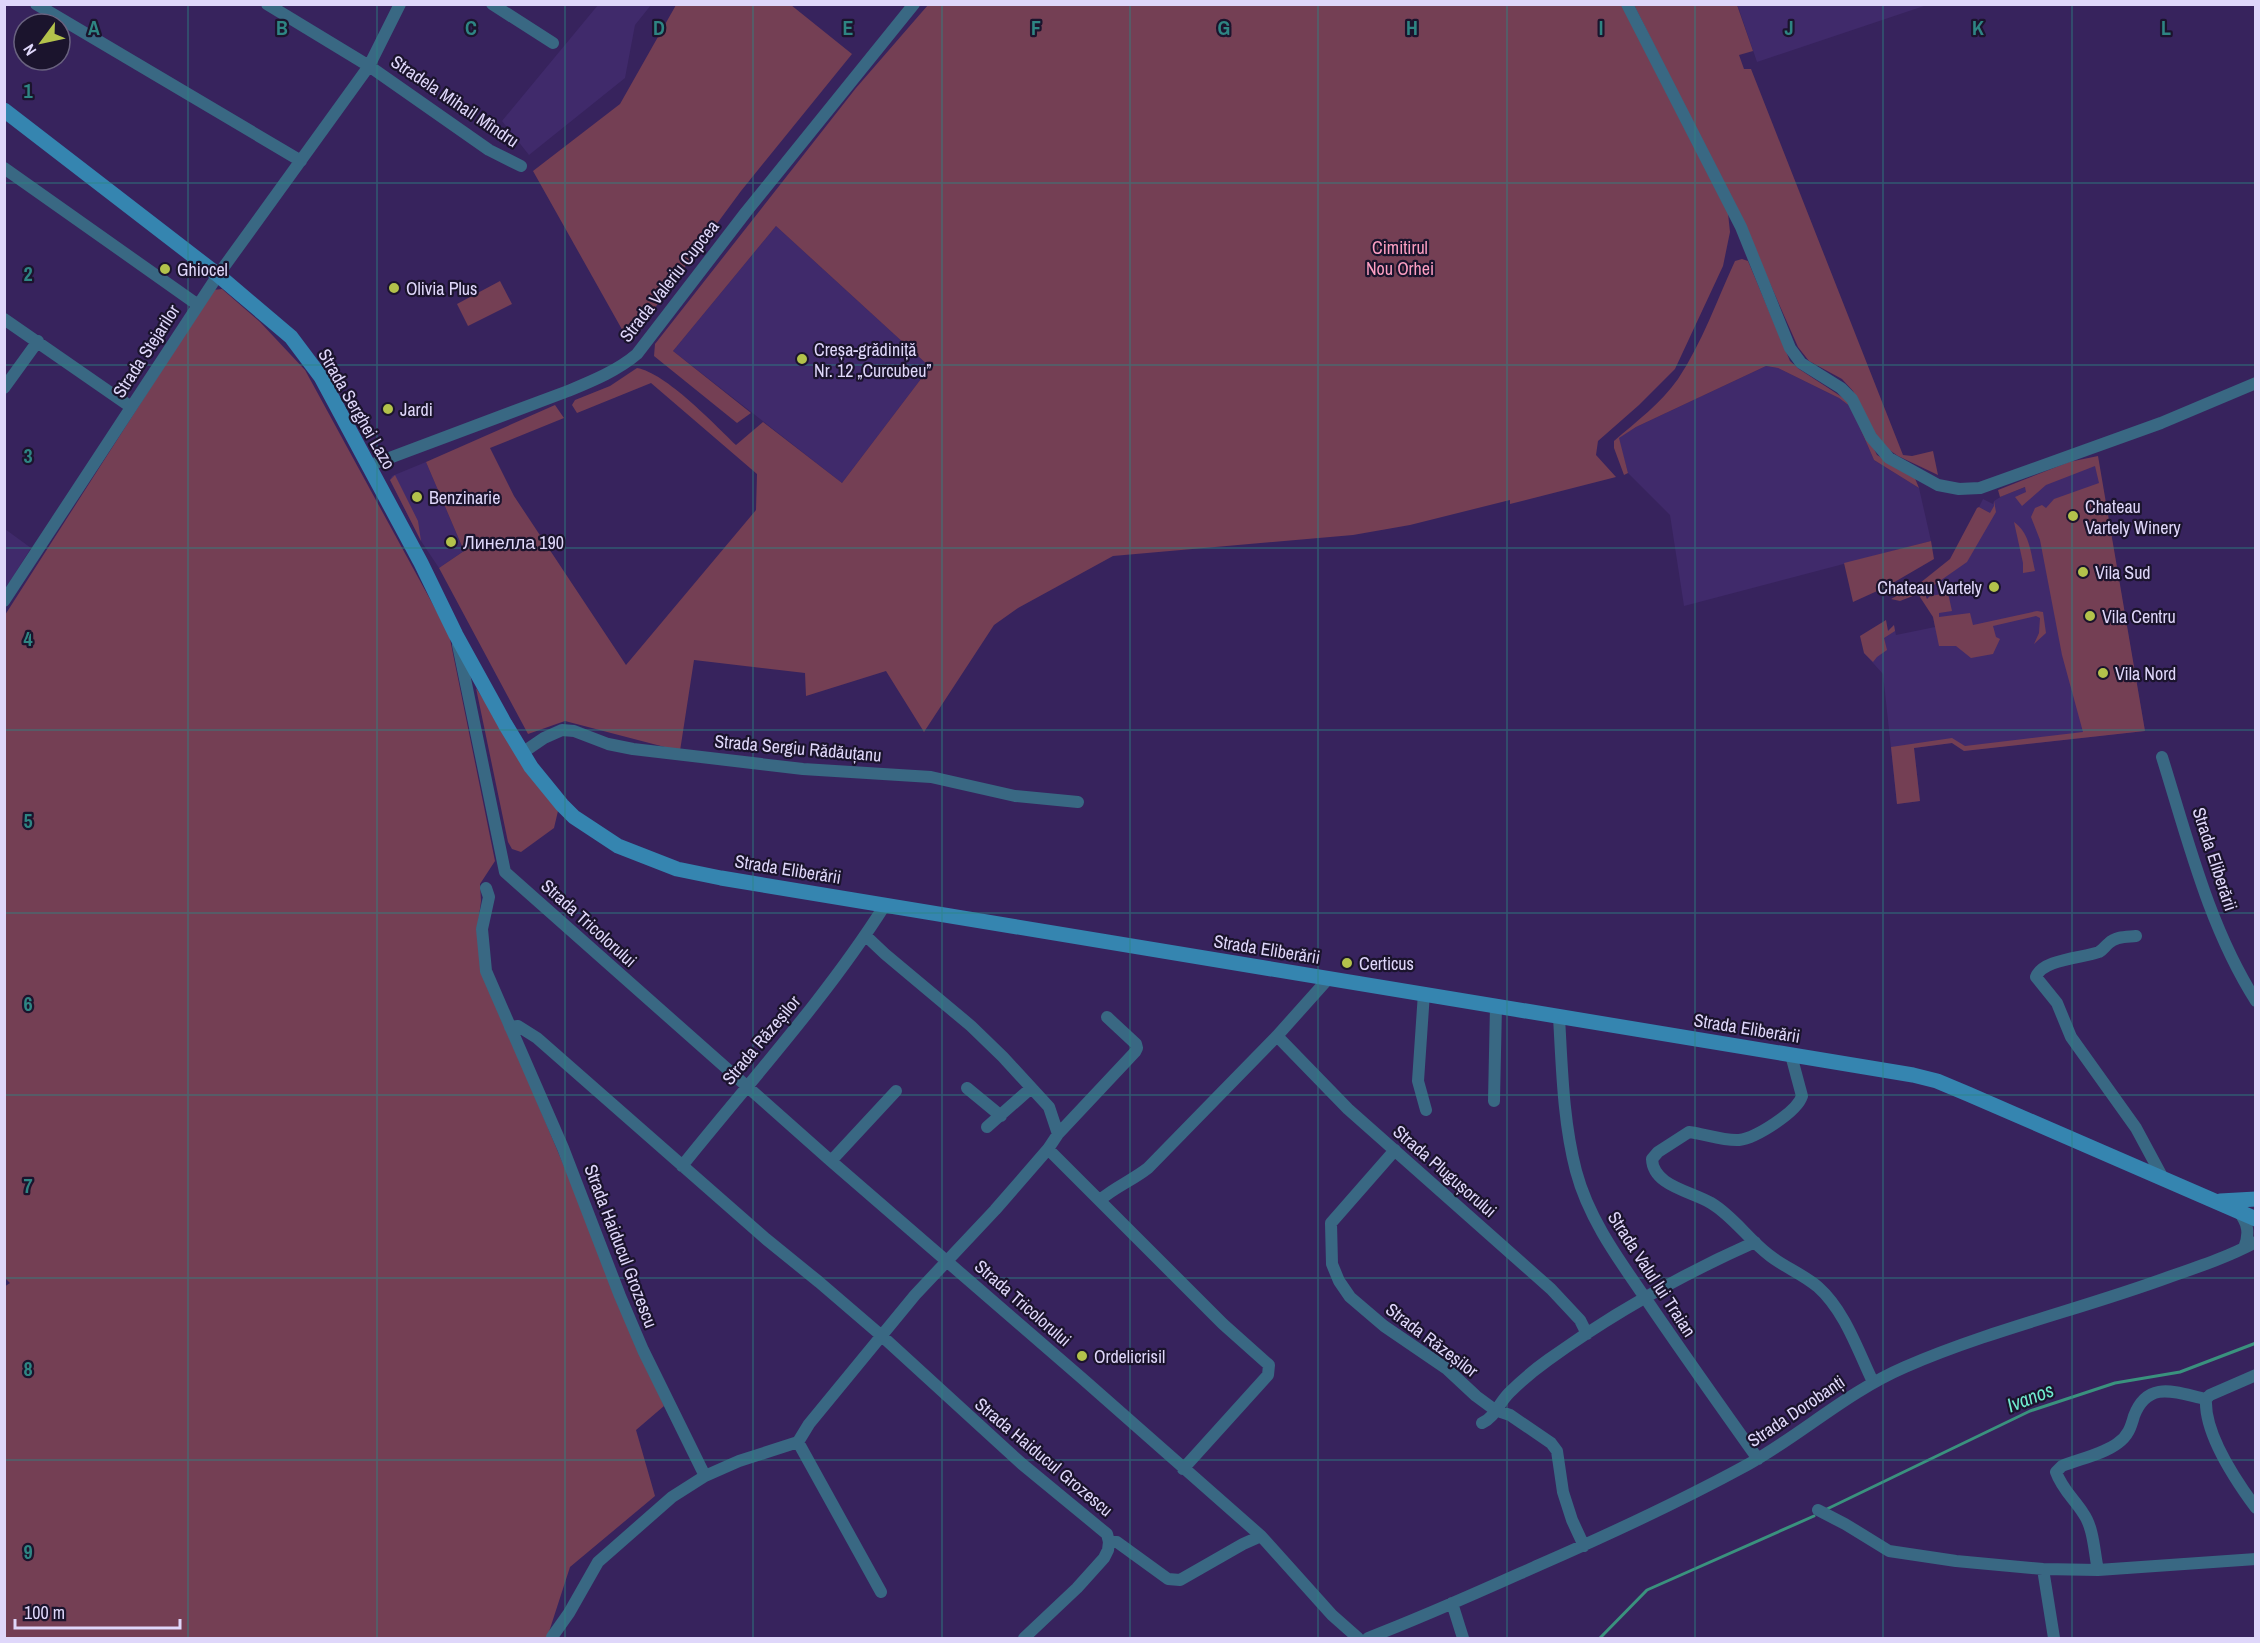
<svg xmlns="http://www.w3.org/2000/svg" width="2260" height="1643" font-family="'Archivo Narrow',sans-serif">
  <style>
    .built { fill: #402a6b }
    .green { fill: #743f54 }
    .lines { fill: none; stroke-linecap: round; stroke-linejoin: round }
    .stream { stroke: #3a927e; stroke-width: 3 }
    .street { stroke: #396883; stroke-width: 12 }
    .secondary { stroke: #3585b0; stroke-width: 15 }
    .grid { fill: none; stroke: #2e8583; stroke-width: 1.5; stroke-opacity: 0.55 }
    .poi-dot { fill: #b3c24b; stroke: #1b142d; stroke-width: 2 }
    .labels { text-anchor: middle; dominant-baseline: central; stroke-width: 4.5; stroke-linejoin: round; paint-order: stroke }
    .street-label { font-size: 18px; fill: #dfd7fa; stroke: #1b142d }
    .park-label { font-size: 18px; fill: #fd9fc2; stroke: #1b142d }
    .poi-label { font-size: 18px; fill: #dfd7fa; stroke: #1b142d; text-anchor: start }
    .water-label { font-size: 20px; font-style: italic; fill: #6febce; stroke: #1b142d }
    .grid-label { font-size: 20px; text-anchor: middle; font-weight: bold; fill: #2e8583; stroke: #1b142d; stroke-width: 4.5; stroke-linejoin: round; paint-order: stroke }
  </style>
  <rect width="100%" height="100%" fill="#37235d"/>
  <!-- built -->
  <path class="built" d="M1737,4L1927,5L1757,62Z
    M598,5H651L635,25L625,78L529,155L502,121Z
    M776,226L930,367L842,483L673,351Z
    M1766,366L1778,368L1839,398L1851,407L1874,460L1919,488L1931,541L1684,606L1670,515L1628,473L1618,438L1636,427Z
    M2098,459L2145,731L1964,751L1952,743L1914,748L1920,801L1897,804L1883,674L1864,653L1894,625L1896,635L1935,627L1930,601L1921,588L1960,560L1988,512L1979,507L1983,499L1993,504L1994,501L2002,496Z
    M426,462L464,551L439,568L421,541L390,480L392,476Z
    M5,529L31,548L5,589Z"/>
  <!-- green -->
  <path class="green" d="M676,5H791L852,54L741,191L654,309L624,333L533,171L620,104Z
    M928,5H1622L1728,213L1730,232L1723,266L1675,369L1639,405L1598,441L1596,455L1616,477L1510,504V500L1410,525L1353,535L1113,556L1018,608L994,625L924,732L886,671L806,696L805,673L694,660L680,751L565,721L528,734L439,568L464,551L426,462L555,405L564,418L490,448L514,496L626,665L756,510L757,474L651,383L577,413L572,405L575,400L610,386L637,368C666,373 714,424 736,445L763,422L842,483L930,367L776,226L673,351L751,413L737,423L654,356L655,344L856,88Z
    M1634,5H1737L1753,51L1739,55L1744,69H1751L1903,455L1912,456L1933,451L1938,475L1898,456L1885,447L1874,432L1853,391L1842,379L1809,361L1798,347L1741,218Z
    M1742,259L1748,261L1790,361L1799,369L1845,399L1852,405L1877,455L1914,476L1919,488L1874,460L1851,407L1839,398L1778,368L1766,366L1636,427L1619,438L1628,473L1624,475L1614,448V441C1636,422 1661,403 1678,379C1702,343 1717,300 1735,261Z
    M500,281L512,304L468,326L457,304Z
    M222,289L260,322L305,370L449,634L495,861L480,884L481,901L477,932L483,972L664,1406L636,1430L655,1496L570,1567L547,1638H5L4,1287L10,1283L4,1277L5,615L213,290Z
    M2098,456L2145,731L1964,751L1952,743L1914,748L1920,801L1897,804L1891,747L1952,738L1965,746L2083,732L2062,655L2040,540L2031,517L2035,508L2042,505L2046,508L2054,499L2099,483L2095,466L2046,485L2022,506L2015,497L2026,492L2025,487L2000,497L1998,490L2069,462Z
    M395,475L418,521L421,541L390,480Z
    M1994,501L1996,512L1967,562L1924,592L1927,599L1930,596L1948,593L1952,611L1939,613V617L1970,613L1973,625L2037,611L2043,612L2046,633L2034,644L2039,633L2040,618L2036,616L1993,626L1996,637L2000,639L1993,654L1971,658L1956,646H1939L1933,617L1918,594L1900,601L1891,599L1920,583L1950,559L1977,508L1979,507L1990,513L1994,506Z
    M2014,522C2030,533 2031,554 2035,571L2023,573V563Z
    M1931,541L1934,559L1886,587L1853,602L1844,563Z
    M1886,620L1888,631L1894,625L1895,631L1884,638L1887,650L1877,657L1873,662L1864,653L1860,636Z
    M476,688L558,811L554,828L521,852L512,849L508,842Z"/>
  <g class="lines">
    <!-- stream -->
    <path class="stream" d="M1827,1509L2030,1411L2115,1383L2180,1372L2256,1343
      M1600,1638L1647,1590L1814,1516"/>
    <!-- street -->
    <path class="street" d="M36,4L301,161
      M267,4L369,66L489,150L521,166
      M492,4L553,43
      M1627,4L1741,227L1790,348L1801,363L1841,388L1852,399L1871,437L1889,458L1938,485L1959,489L1980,488L2161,423L2256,383
      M4,168L198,305
      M4,319L131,407
      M4,388L38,341
      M368,466L568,391C592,381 617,371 637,354L746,212L914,4
      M4,601L218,275L369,66L400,4
      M458,645L505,872L831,1161L1084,1380L1261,1536L1332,1615L1358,1638
      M522,753L544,738L562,730L574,731L608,744L633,749L803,769L931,777L1015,796L1078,802
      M2162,757C2188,840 2209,927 2256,1001
      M486,888L489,897L482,929L486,971L563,1148L620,1296L643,1350L705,1476
      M866,936L885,954L971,1026L1003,1057L1049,1107L1058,1134
      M2136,936C2127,937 2116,936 2109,943C2105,946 2104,949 2099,952C2083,958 2042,959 2036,977L2057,1003L2071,1037L2136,1128L2164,1180
      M1424,993L1418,1081L1426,1110
      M1559,1017C1562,1068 1563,1121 1576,1171C1589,1220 1620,1261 1648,1302C1684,1355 1721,1407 1758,1459
      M510,1027L518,1026L537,1038L766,1239L819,1282L883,1337L1022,1464L1107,1534L1109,1542L1108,1550L1104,1558L1077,1588L1024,1638
      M1277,1036L1348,1109L1551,1289L1580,1320L1587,1334
      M1791,1055L1802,1096C1797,1112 1756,1138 1739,1140C1723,1141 1705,1134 1689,1132L1658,1152L1652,1159C1653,1186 1691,1191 1711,1203C1733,1216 1748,1239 1769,1255C1784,1267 1803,1274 1818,1287C1845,1311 1858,1351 1873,1382
      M967,1088L1001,1116
      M1494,1101L1496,1005
      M987,1127L1030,1089
      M1048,1149L1223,1324L1269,1365L1268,1375L1183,1469
      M1395,1150L1331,1223L1332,1264L1339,1281L1350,1297L1384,1326L1447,1369L1476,1396L1495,1410L1510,1415L1551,1443L1557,1451L1563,1492L1572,1520L1584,1546
      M831,1161L896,1091
      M682,1166C751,1080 826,998 885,905
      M1100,1200C1115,1187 1133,1180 1148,1168L1277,1036L1328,979
      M2238,1211C2248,1223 2250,1233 2244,1248
      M2256,1375L2210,1395L2206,1399C2204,1433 2236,1481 2256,1508
      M1482,1423C1495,1417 1499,1403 1509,1393C1521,1381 1534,1370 1548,1360C1612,1314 1683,1274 1755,1242
      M798,1442L881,1592
      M1818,1510L1845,1524L1889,1551L1956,1561L2043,1569L2098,1570L2256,1559
      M1109,1542H1117L1168,1579L1180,1580L1243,1544L1261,1536
      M2043,1569L2054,1638
      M2098,1570C2094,1552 2094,1528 2083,1513C2074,1499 2062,1489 2056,1472L2062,1466C2079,1459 2104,1454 2118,1443C2128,1436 2131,1427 2134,1416C2148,1379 2177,1393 2206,1399
      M1452,1603L1463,1638
      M552,1637L569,1613L598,1562L672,1497L705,1476L739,1461L798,1442L809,1424L915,1295L995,1210L1048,1149L1058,1134L1135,1052L1137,1048L1136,1044L1107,1017
      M1368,1638C1426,1616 1483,1590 1539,1565C1610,1534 1679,1502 1747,1465C1801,1435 1847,1392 1905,1367C1990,1330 2082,1309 2169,1277C2198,1267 2228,1257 2256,1242"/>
    <!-- secondary -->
    <path class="secondary" d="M4,110L218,275L291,337L321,377L421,563L456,635L505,724L531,767L562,805L574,817L618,846L677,869L721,878L1913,1075L1937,1081L1968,1094L2256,1219
      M2220,1201L2256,1199"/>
  </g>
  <!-- grid -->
  <path class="grid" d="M188,4V1638M377,4V1638M565,4V1638M753,4V1638M942,4V1638M1130,4V1638M1318,4V1638M1507,4V1638M1695,4V1638M1883,4V1638M2072,4V1638M4,183H2256M4,365H2256M4,548H2256M4,730H2256M4,913H2256M4,1095H2256M4,1278H2256M4,1460H2256"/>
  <!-- markers -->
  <g class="poi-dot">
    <circle cx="165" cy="269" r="6"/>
    <circle cx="394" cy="288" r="6"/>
    <circle cx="802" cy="359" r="6"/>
    <circle cx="388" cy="409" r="6"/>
    <circle cx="417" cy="497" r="6"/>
    <circle cx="2073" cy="516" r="6"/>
    <circle cx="451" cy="542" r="6"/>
    <circle cx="2083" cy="572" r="6"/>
    <circle cx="1994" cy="587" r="6"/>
    <circle cx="2090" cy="616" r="6"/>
    <circle cx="2103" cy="673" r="6"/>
    <circle cx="1347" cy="963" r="6"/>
    <circle cx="1082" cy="1356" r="6"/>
  </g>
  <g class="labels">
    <!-- street labels -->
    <g class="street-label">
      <text transform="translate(455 101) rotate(34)">Stradela Mihail Mîndru</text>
      <text transform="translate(669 281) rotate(-52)">Strada Valeriu Cupcea</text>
      <text transform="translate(146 351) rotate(-57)">Strada Stejarilor</text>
      <text transform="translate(357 409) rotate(60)">Strada Serghei Lazo</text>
      <text transform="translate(798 748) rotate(5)">Strada Sergiu Rădăuțanu</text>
      <text transform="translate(2215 859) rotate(72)">Strada Eliberării</text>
      <text transform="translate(788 869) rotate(9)">Strada Eliberării</text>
      <text transform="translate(589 923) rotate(42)">Strada Tricolorului</text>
      <text transform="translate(1267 949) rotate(9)">Strada Eliberării</text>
      <text transform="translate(1747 1028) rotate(9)">Strada Eliberării</text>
      <text transform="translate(761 1040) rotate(-50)">Strada Răzeșilor</text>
      <text transform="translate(1445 1171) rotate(41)">Strada Plugușorului</text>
      <text transform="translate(621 1246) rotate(69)">Strada Haiducul Grozescu</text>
      <text transform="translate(1652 1274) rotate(57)">Strada Valul lui Traian</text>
      <text transform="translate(1023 1303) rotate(41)">Strada Tricolorului</text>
      <text transform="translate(1432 1340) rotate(37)">Strada Răzeșilor</text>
      <text transform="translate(1796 1411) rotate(-34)">Strada Dorobanți</text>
      <text transform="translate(1044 1457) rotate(40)">Strada Haiducul Grozescu</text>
    </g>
    <!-- park labels -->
    <g class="park-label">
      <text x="1400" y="247">Cimitirul<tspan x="1400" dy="21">Nou Orhei</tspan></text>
    </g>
    <!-- poi labels -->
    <g class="poi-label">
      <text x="177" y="269">Ghiocel</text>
      <text x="406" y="288">Olivia Plus</text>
      <text x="814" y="349">Creșa-grădiniță<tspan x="814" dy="21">Nr. 12 „Curcubeu”</tspan></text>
      <text x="400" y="409">Jardi</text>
      <text x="429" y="497">Benzinarie</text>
      <text x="2085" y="506">Chateau<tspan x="2085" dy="21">Vartely Winery</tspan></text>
      <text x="463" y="542">Линелла 190</text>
      <text x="2095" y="572">Vila Sud</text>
      <text x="1982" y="587" text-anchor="end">Chateau Vartely</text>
      <text x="2102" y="616">Vila Centru</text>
      <text x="2115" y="673">Vila Nord</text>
      <text x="1359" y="963">Certicus</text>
      <text x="1094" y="1356">Ordelicrisil</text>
    </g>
    <!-- water labels -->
    <g class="water-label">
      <text transform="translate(2030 1397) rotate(-21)">Ivanos</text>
    </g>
  </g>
  <g class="grid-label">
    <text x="94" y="35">A</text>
    <text x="282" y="35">B</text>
    <text x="471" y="35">C</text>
    <text x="659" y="35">D</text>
    <text x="848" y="35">E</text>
    <text x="1036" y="35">F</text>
    <text x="1224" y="35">G</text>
    <text x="1412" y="35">H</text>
    <text x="1601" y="35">I</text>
    <text x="1789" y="35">J</text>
    <text x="1978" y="35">K</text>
    <text x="2166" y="35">L</text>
    <text x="28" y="98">1</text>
    <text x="28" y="281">2</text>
    <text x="28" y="463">3</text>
    <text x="28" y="646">4</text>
    <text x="28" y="828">5</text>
    <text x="28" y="1011">6</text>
    <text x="28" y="1193">7</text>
    <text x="28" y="1376">8</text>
    <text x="28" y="1559">9</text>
  </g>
  <!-- border -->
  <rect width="2260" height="1643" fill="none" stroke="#dfd7fa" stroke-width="12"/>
  <!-- north arrow -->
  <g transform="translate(42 42) rotate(237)"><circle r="28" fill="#1b142d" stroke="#69627f" stroke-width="1.5"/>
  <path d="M0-4.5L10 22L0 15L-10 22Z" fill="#b3c24b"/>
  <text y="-9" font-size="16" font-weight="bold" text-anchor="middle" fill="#dfd7fa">N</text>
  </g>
  <!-- scale -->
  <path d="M15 1619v9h165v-9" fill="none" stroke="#dfd7fa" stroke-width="3"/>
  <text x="24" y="1619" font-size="18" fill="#dfd7fa" stroke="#1b142d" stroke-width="4.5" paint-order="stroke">100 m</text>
</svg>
